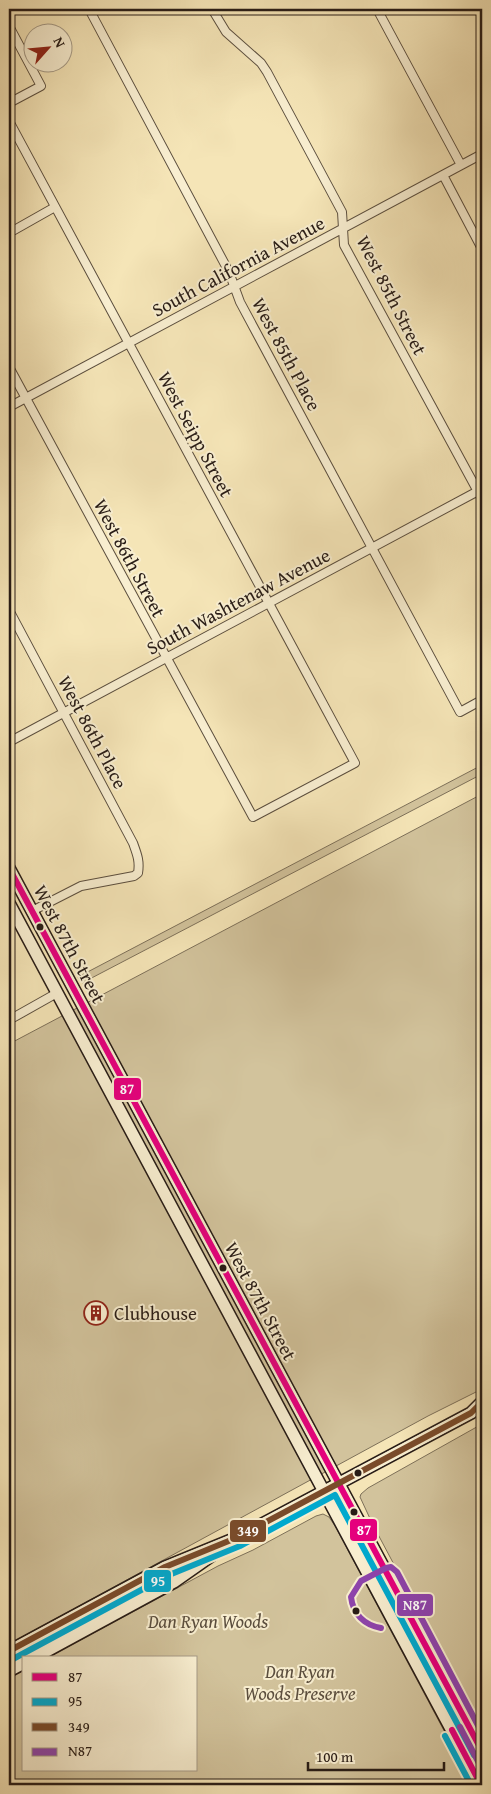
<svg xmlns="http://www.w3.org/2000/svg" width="491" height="1794" font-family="'Gentium Book Plus',serif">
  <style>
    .green { fill: #d2c39c; stroke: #7d7059 }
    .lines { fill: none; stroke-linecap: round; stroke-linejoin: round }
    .minor-casing { stroke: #5b4e3e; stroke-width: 10 }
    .secondary-casing { stroke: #281c16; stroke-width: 14 }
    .minor { stroke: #f8eed0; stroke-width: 8 }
    .secondary { stroke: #f8eed0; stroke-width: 11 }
    .bus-1-casing { stroke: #f8eed0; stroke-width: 10 }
    .bus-2-casing { stroke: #f8eed0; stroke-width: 10 }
    .bus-3-casing { stroke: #f8eed0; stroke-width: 10 }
    .bus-4-casing { stroke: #f8eed0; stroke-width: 10 }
    .bus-1 { stroke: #e5007d; stroke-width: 6 }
    .bus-2 { stroke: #00a9ce; stroke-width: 6 }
    .bus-3 { stroke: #7a4b2a; stroke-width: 6 }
    .bus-4 { stroke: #8e44ad; stroke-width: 6 }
    .bus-dot { fill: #281c16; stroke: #f8eed0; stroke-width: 2 }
    .labels { text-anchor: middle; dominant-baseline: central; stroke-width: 4; stroke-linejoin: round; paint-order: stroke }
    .street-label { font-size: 19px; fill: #281c16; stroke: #f8eed0 }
    .poi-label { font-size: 19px; fill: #281c16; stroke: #f8eed0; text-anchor: start }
    .park-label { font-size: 19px; font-style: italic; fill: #5b4e3e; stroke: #f8eed0 }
    .line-badge { stroke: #f8eed0; stroke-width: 2 }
    .badge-label { font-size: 14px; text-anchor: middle; font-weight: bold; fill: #fff }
  </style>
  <rect width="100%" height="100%" fill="#f5e5b7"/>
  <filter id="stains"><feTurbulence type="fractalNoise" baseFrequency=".004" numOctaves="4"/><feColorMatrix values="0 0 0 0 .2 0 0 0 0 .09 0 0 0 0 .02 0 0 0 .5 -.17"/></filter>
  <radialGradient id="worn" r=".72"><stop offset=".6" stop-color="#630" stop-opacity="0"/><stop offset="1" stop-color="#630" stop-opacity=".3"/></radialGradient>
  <!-- green -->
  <path class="green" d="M482,765V774L82,983L78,977Z
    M482,794V1389L428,1416L9,1644V1044Z
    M482,1424V1730L373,1525L360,1497L361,1494L368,1488Z
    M323,1514L329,1517L335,1526L473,1785H9V1678L24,1670V1770H196V1658H47L218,1566L253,1550L316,1516Z
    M452,1708L482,1762V1771L450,1710Z"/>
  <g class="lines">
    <!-- minor casing -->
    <g class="minor-casing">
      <path id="minor" d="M89,9L229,272L240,302L460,712L482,700
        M212,9L226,32L261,63L267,72L342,212L344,245L482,499
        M377,9L461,165
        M9,26L41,86L9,103
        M9,121L355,763L253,817L9,367
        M443,175L482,249
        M9,233L55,207
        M9,407L482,154
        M9,610L133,843C137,854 140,861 138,873L134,876L81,886L32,911
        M9,742L480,490
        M9,1020L57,993"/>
    </g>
    <!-- secondary casing -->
    <g class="secondary-casing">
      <path id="secondary" d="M9,868L482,1751
        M9,903L481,1785
        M9,1651L165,1567L236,1538L471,1413L482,1402
        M34,1658L174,1582L221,1549
        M9,1671L24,1663"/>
    </g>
    <!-- minor -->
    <use href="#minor" class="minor"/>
    <!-- secondary -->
    <use href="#secondary" class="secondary"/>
    <!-- bus-1 casing -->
    <g class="bus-1-casing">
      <path id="bus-1" d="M9,868L482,1751
        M452,1730L481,1785"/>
    </g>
    <!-- bus-2 casing -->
    <g class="bus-2-casing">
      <path id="bus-2" d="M13,1659L169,1575L240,1546L335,1495L474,1755
        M445,1736L471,1785"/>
    </g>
    <!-- bus-3 casing -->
    <g class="bus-3-casing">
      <path id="bus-3" d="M9,1651L165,1567L236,1538L471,1413L482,1402"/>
    </g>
    <!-- bus-4 casing -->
    <g class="bus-4-casing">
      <path id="bus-4" d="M381,1628C364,1625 353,1614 351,1597L361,1581L386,1568L391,1567L397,1572L482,1733
        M460,1727L482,1769"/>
    </g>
    <!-- bus-1 -->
    <use href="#bus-1" class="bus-1"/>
    <!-- bus-2 -->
    <use href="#bus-2" class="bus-2"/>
    <!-- bus-3 -->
    <use href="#bus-3" class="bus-3"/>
    <!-- bus-4 -->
    <use href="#bus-4" class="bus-4"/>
  </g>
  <!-- icons -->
  <defs>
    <g id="building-ring" transform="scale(1.25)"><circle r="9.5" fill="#f8eed0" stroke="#8f2418" stroke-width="1.5"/><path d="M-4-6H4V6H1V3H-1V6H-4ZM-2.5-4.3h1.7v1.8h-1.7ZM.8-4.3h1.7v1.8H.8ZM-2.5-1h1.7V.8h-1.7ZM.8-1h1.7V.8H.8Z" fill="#8f2418"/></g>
  </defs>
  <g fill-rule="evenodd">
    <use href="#building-ring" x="96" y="1313"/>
  </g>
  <!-- markers -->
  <g class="bus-dot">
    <circle cx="40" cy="927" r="4.5"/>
    <circle cx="223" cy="1268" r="4.5"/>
    <circle cx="358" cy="1473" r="4.5"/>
    <circle cx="354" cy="1512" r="4.5"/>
    <circle cx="356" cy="1611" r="4.5"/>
  </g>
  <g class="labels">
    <!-- street labels -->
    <g class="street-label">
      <text transform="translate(238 266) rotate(-28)">South California Avenue</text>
      <text transform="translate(392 295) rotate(63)">West 85th Street</text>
      <text transform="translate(287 354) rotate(62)">West 85th Place</text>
      <text transform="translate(196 434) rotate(62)">West Seipp Street</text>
      <text transform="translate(130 558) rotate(62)">West 86th Street</text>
      <text transform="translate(238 601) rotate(-28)">South Washtenaw Avenue</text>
      <text transform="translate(93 732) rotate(62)">West 86th Place</text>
      <text transform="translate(70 944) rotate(62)">West 87th Street</text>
      <text transform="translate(261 1301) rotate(62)">West 87th Street</text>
    </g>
    <!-- poi labels -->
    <g class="poi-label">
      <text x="114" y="1313">Clubhouse</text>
    </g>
    <!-- park labels -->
    <g class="park-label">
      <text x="208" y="1621">Dan Ryan Woods</text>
      <text x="300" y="1671">Dan Ryan<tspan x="300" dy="22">Woods Preserve</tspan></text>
    </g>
  </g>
  <g class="line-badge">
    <rect x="113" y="1077" width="29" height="24" rx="5" fill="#e5007d"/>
    <rect x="349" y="1518" width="29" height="24" rx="5" fill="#e5007d"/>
    <rect x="229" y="1519" width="38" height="24" rx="5" fill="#7a4b2a"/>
    <rect x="143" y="1569" width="29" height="24" rx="5" fill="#00a9ce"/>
    <rect x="396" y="1593" width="38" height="24" rx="5" fill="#8e44ad"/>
  </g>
  <g class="badge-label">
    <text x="127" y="1094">87</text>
    <text x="364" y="1535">87</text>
    <text x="248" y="1536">349</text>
    <text x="158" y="1586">95</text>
    <text x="415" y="1610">N87</text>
  </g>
  <!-- margin -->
  <rect width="491" height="1794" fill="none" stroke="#f5e5b7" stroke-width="30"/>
  <rect x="10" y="10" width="471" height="1774" fill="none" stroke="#281c16" stroke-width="2.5"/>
  <rect x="15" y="15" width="461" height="1764" fill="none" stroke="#281c16"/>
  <!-- legend -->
  <rect x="22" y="1656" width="175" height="115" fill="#f8eed0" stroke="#a59a86"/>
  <rect x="32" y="1673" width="25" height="8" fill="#e5007d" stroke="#a59a86"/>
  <text x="68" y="1682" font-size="15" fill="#281c16">87</text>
  <rect x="32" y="1698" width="25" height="8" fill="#00a9ce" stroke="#a59a86"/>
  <text x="68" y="1706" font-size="15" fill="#281c16">95</text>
  <rect x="32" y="1723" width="25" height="8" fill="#7a4b2a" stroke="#a59a86"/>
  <text x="68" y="1732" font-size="15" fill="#281c16">349</text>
  <rect x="32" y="1748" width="25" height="8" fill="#8e44ad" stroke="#a59a86"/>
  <text x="68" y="1756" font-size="15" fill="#281c16">N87</text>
  <!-- north arrow -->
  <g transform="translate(48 48) rotate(63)"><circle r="24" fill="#f8eed0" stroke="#a59a86"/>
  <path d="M0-4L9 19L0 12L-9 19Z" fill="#8f2418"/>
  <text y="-8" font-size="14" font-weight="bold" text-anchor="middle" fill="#281c16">N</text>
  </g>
  <!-- scale -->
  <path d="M308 1762v8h136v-8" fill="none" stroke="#281c16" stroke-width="2.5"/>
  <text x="316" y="1762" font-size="15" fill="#281c16" stroke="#f8eed0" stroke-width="4" paint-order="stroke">100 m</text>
  <rect width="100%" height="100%" filter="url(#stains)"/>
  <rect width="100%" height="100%" fill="url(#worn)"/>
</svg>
